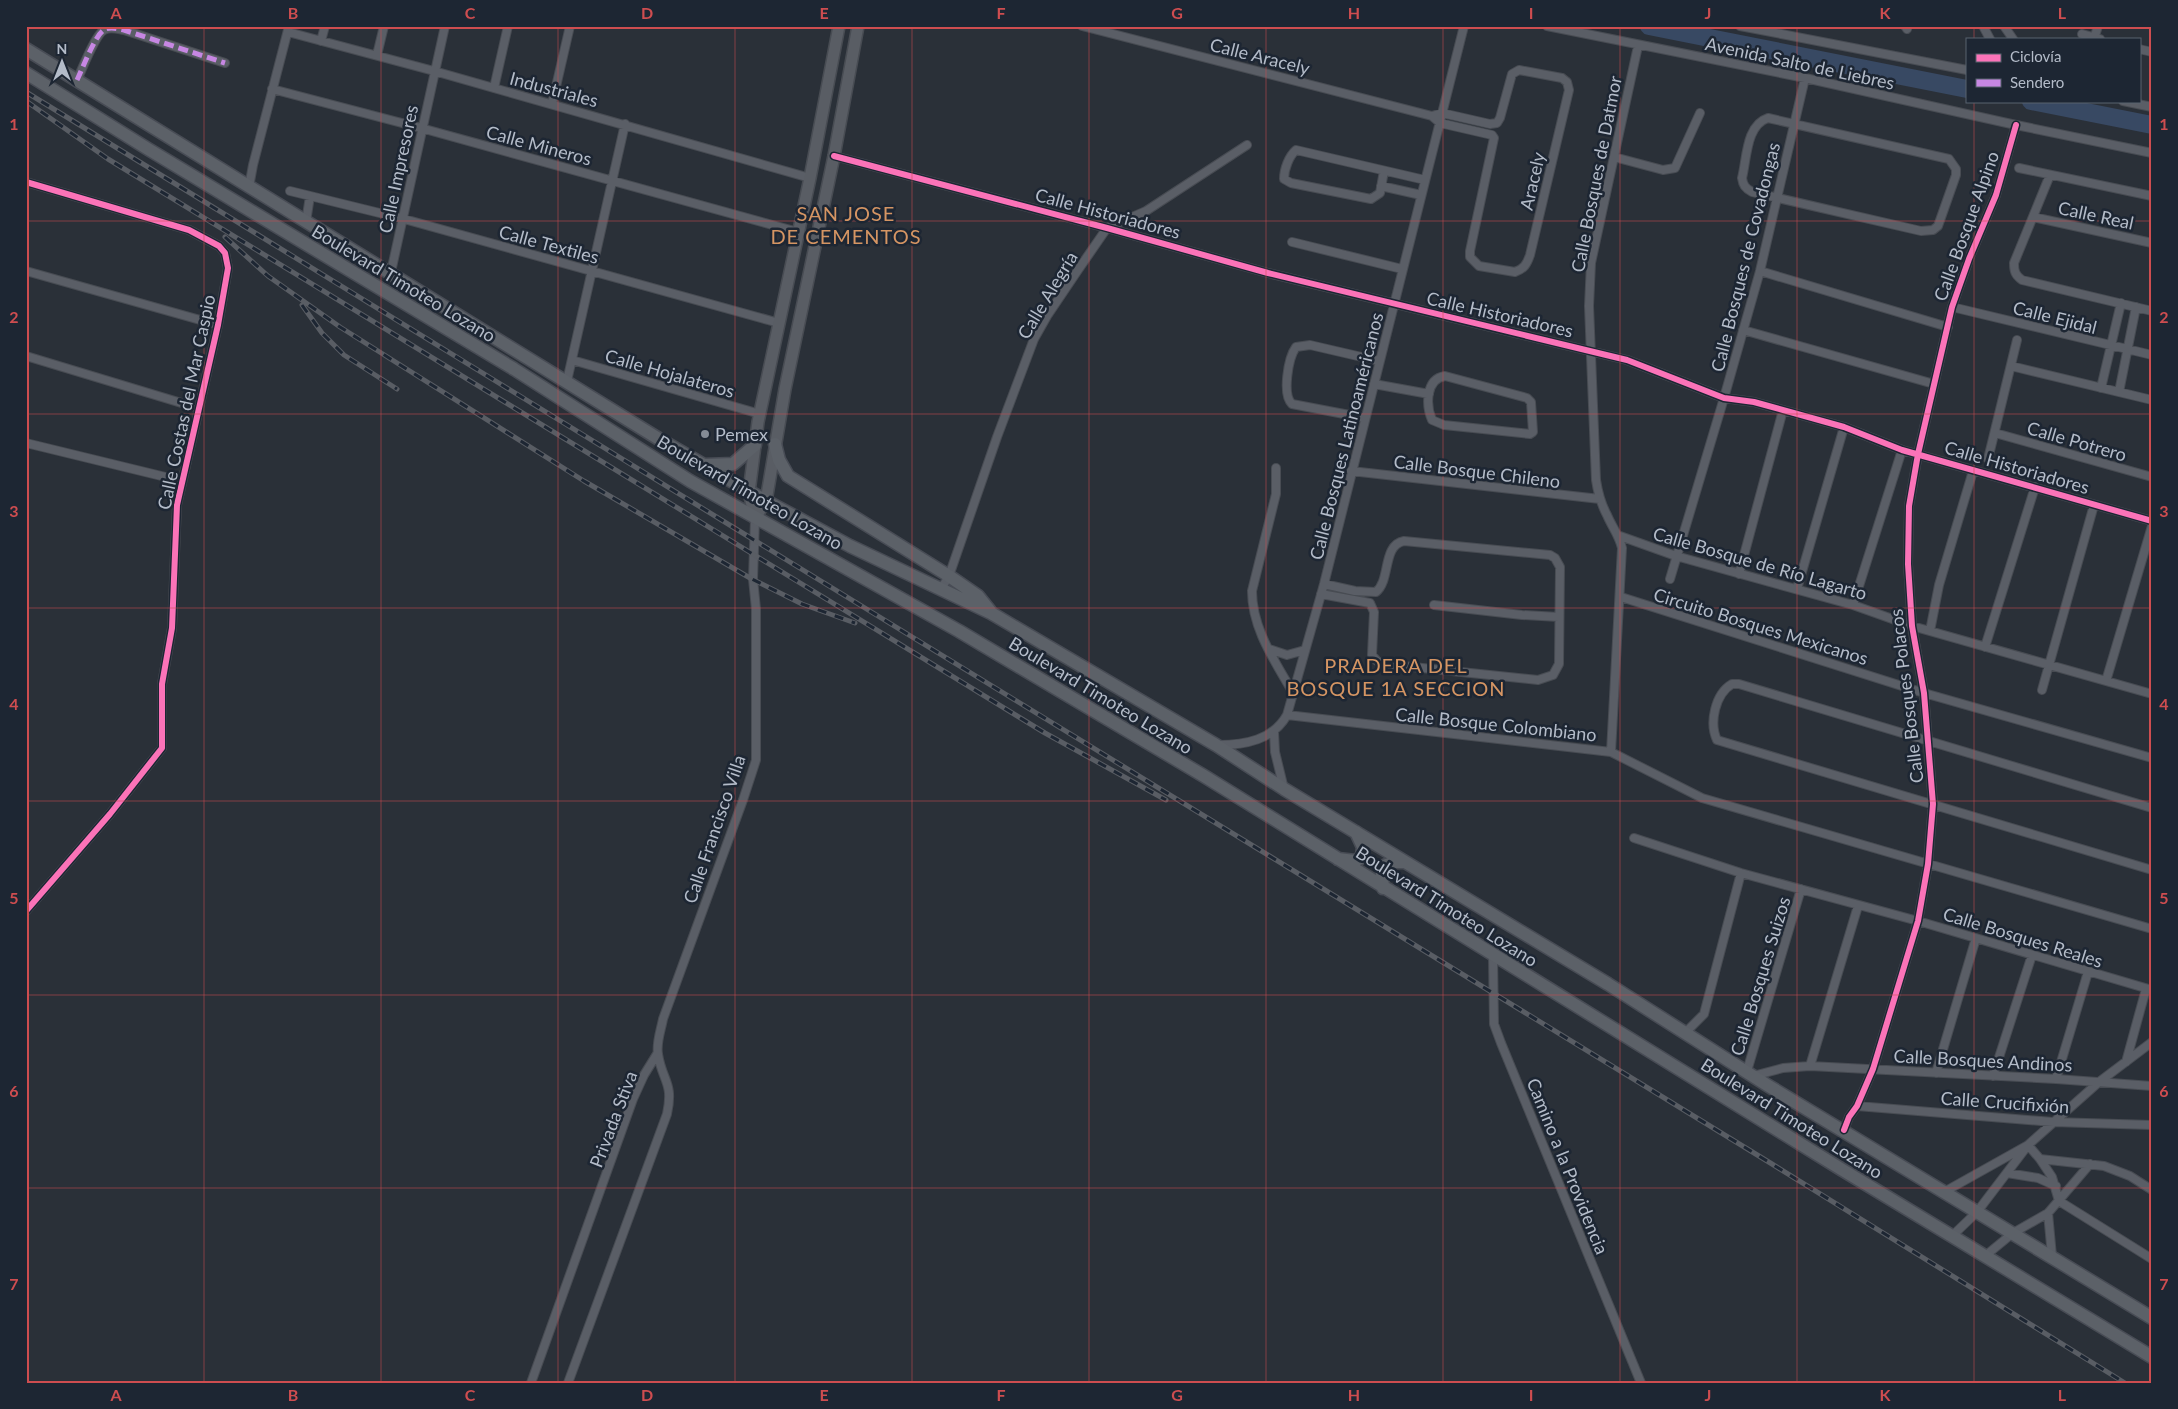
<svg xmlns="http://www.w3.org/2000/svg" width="2178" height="1409" font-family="Lato,sans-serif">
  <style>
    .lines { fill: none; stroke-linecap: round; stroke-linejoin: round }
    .river { stroke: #384963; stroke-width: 18 }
    .street-casing { stroke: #484c53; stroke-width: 10 }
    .secondary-casing { stroke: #484c53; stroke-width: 14 }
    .primary-casing { stroke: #484c55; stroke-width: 15 }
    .street { stroke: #5a5e66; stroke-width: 8 }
    .secondary { stroke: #595d64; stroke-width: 11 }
    .primary { stroke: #5c6168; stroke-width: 12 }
    .rail-casing { stroke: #595d64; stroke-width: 5 }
    .rail { stroke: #1d2633; stroke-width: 3; stroke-dasharray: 9; stroke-linecap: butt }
    .quiet { stroke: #c787e3; stroke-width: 5; stroke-dasharray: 10 5; stroke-linecap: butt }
    .cycleway-casing { stroke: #1d2633; stroke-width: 9 }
    .cycleway { stroke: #fb73b8; stroke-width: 6 }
    .grid { fill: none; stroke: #ce4d50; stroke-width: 1; stroke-opacity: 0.55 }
    .poi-dot { fill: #848b96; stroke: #1d2633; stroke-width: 2 }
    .labels { text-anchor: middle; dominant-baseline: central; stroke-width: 5; stroke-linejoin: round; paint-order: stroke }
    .street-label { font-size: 18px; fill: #b4bcc9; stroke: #1d2633 }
    .poi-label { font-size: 18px; fill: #b4bcc9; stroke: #1d2633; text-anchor: start }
    .quarter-label { font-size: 20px; letter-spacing: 1px; fill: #d59563; stroke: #1d2633 }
    .neatline { fill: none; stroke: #ce4d50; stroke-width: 2 }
    .grid-label { font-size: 16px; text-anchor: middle; font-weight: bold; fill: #ce4d50 }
  </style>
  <rect width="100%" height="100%" fill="#2a3038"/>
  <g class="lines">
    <!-- river -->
    <path class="river" d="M1649,26L1967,89
      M2031,101L2152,125"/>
    <!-- street casing -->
    <g class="street-casing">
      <path id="street" d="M1082,26L1432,116L1440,123L1492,135L1494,138L1470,251V257L1479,266L1515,272C1524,269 1527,264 1530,255L1569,90L1567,82L1562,78L1519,70L1512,74L1500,118L1497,123L1490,124L1442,113L1432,116
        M1547,26L1805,78L2016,125L2152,153
        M1740,26L1967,70
        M1905,26L1907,29
        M1983,26L1990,39
        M2004,26L2013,39
        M288,32L434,71L810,178
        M2082,34L2100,39
        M2094,39L2098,26
        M321,41L325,26
        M2139,49L2152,52
        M377,55L384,26
        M77,80C82,70 95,35 104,30C110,26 118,29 124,30L225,63
        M494,88L508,26
        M272,89L421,128L798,232
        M2123,101L2152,107
        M552,104L570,26
        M1768,118L1949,159L1956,169V175L1938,226L1933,230L1921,231L1752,192C1745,188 1743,185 1742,178C1747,158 1746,125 1768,118Z
        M834,156L1107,228L1268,273L1627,360L1724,398L1754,402L1844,427L1902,450L2152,521
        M1614,157L1663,170L1675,168L1700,113
        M2019,168L2152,196
        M1384,171L1380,193L1371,199L1291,183L1284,179C1284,169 1289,156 1296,150L1425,180
        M2050,175L2014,263C2014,271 2015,275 2022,280L2152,311
        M26,182L189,230L219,246L225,253L228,268L218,325L177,505L172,628L162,684V748L110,814L26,911
        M1381,186L1421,195
        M249,187L253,165L289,26
        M290,191L404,219L779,323
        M2033,217L2152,243
        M306,222L310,196
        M1292,242L1402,269
        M26,271L218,325
        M1760,271L1948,327
        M391,272L445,26
        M1952,307L2152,355
        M1743,330L1934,384
        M26,356L198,408
        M572,360L760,414
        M2011,366L2152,400
        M1445,376L1527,398L1531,402L1533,432L1530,434L1444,425L1432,420C1426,406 1425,379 1445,376Z
        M567,381L625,124
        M1374,384L1429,394
        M2101,388L2121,303
        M2119,392L2136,307
        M1365,418L1292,404C1282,395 1288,358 1296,347L1310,345L1379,361
        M1995,433L2152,477
        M26,443L182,481
        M1988,459L2017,340
        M1276,468V494L1252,591C1252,629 1275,661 1293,693
        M1351,471L1600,499
        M1620,536L1676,556L1853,605L1912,626L2152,694
        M1739,574L1783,410
        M1670,579L1724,398L1760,271L1805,78
        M941,589L949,576L997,437L1034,339L1047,316L1078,270L1107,228L1146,211L1247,145
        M1797,589L1844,427
        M1321,594L1370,603L1374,612L1372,655L1377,661L1384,664L1538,680L1553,675L1559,664L1560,567L1555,558L1550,555L1404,541C1382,545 1391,580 1376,592L1355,591L1324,584
        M1621,597L1924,693L2152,758
        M1434,605L1522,615L1559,617
        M1853,605L1902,450
        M1930,631L1939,585L1973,471
        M1985,647L2035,487
        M1269,649L1287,655L1305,650
        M2106,681L2152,526
        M2042,690L2094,505
        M1287,715L1611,752L1702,798L2152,929
        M1274,732L1275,752L1284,789
        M1218,745C1245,745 1273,740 1287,715L1324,584L1464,26
        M1611,752L1622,548C1619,535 1612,527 1607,515C1601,504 1598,493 1596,480L1589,306L1591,263L1638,46
        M2152,808L1739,684H1732C1715,694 1709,723 1717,740L2152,870
        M1634,838L1741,873L1918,921L2152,990
        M1493,955L1494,1024L1501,1043L1641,1383
        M1685,1033L1704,1014L1741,873
        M2126,1062L2146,989
        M1810,1066L1858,906
        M1747,1071L1801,889
        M1936,1073L1976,938
        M1753,1076L1783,1068L1810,1066L2056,1079L2152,1086
        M1993,1076L2032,955
        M2056,1079L2088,972
        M1857,1106L2053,1122L2152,1125
        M1844,1130L1849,1117L1857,1106L1873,1069L1918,921L1928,864L1933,804L1924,693L1912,626L1908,564L1909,506L1918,454L1952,307L1969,259L1996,195L2016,125
        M2040,1159L2052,1177L2059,1201
        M2007,1173L2038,1178L2056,1186
        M1944,1192L2028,1145L2040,1159L2104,1166L2130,1176L2152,1190
        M2059,1201L2152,1259
        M2048,1213L2052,1256
        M1952,1236L1977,1212L2028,1145L2099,1082L2152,1042
        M1985,1256L2013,1233L2048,1213L2090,1164
        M531,1383L633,1099L644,1075L657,1054
        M568,1383L667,1114C674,1082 662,1081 658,1054C656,1043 661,1030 663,1019L743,800L756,760V609L753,579L755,518"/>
    </g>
    <!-- secondary casing -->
    <g class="secondary-casing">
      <path id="secondary" d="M755,518L766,501L785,389L834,156L858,26
        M755,518L749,492L758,422L810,178L839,26"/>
    </g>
    <!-- primary casing -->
    <g class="primary-casing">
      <path id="primary" d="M26,49L659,439L766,501L850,546L991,613L1216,745L1284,789L1608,984L1767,1085L2152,1318
        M26,73L148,149L514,369L690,481L959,631L1204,776L1841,1169L2152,1357
        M775,444L779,460L788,476L949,576L978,596L990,611
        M705,465L733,464L755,445
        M1338,859L1355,861L1362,857L1363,847L1356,832
        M1383,888L1382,873L1384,866L1394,862H1405"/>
    </g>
    <!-- street -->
    <use href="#street" class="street"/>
    <!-- secondary -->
    <use href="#secondary" class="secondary"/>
    <!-- primary -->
    <use href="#primary" class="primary"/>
    <!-- rail casing -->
    <g class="rail-casing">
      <path id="rail" d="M26,92L754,540L1772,1164L2125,1383
        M26,101L108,159L1045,733L1166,800
        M225,237L268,276L340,327L584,481L750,578L802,604L855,623
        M302,305L322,333L344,355L397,389"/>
    </g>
    <!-- rail -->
    <use href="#rail" class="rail"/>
    <!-- quiet -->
    <path class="quiet" d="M77,80C82,70 95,35 104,30C110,26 118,29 124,30L225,63"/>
    <!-- cycleway casing -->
    <g class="cycleway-casing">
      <path id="cycleway" d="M834,156L1107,228L1268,273L1627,360L1724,398L1754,402L1844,427L1902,450L2152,521
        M26,182L189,230L219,246L225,253L228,268L218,325L177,505L172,628L162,684V748L110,814L26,911
        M1844,1130L1849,1117L1857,1106L1873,1069L1918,921L1928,864L1933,804L1924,693L1912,626L1908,564L1909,506L1918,454L1952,307L1969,259L1996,195L2016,125"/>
    </g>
    <!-- cycleway -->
    <use href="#cycleway" class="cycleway"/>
  </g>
  <!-- grid -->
  <path class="grid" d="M204,26V1383M381,26V1383M558,26V1383M735,26V1383M912,26V1383M1089,26V1383M1266,26V1383M1443,26V1383M1620,26V1383M1797,26V1383M1974,26V39M1974,101V1383M26,221H2152M26,414H2152M26,608H2152M26,801H2152M26,995H2152M26,1188H2152"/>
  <!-- markers -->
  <circle class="poi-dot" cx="705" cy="434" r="5"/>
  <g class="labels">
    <!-- street labels -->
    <g class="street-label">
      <text transform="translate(1260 56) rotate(14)">Calle Aracely</text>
      <text transform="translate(1800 63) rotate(12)">Avenida Salto de Liebres</text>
      <text transform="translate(554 89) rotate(15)">Industriales</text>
      <text transform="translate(539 145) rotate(15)">Calle Mineros</text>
      <text transform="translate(398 169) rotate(-78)">Calle Impresores</text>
      <text transform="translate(1596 174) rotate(-79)">Calle Bosques de Datmor</text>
      <text transform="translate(1532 181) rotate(-77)">Aracely</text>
      <text transform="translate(1108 213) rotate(15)">Calle Historiadores</text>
      <text transform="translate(2096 215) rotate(12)">Calle Real</text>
      <text transform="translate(1966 226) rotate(-70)">Calle Bosque Alpino</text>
      <text transform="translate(549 244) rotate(15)">Calle Textiles</text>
      <text transform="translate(1745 257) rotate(-76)">Calle Bosques de Covadongas</text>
      <text transform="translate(404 283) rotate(31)">Boulevard Timoteo Lozano</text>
      <text transform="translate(1047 295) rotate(-59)">Calle Alegría</text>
      <text transform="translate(1500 314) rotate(13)">Calle Historiadores</text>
      <text transform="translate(2055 317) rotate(14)">Calle Ejidal</text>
      <text transform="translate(670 373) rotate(16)">Calle Hojalateros</text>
      <text transform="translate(186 402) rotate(-78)">Calle Costas del Mar Caspio</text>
      <text transform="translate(1346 436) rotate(-76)">Calle Bosques Latinoaméricanos</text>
      <text transform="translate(2077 441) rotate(16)">Calle Potrero</text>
      <text transform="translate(2017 467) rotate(16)">Calle Historiadores</text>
      <text transform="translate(1477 471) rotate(7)">Calle Bosque Chileno</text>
      <text transform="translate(750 492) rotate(30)">Boulevard Timoteo Lozano</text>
      <text transform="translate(1760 563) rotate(16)">Calle Bosque de Río Lagarto</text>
      <text transform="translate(1761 626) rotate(17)">Circuito Bosques Mexicanos</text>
      <text transform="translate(1101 695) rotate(31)">Boulevard Timoteo Lozano</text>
      <text transform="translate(1906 696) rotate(-97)">Calle Bosques Polacos</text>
      <text transform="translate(1496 724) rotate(6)">Calle Bosque Colombiano</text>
      <text transform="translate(714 829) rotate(-71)">Calle Francisco Villa</text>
      <text transform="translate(1447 906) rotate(32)">Boulevard Timoteo Lozano</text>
      <text transform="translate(2023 937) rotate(17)">Calle Bosques Reales</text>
      <text transform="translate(1760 976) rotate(-73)">Calle Bosques Suizos</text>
      <text transform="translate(1983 1060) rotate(3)">Calle Bosques Andinos</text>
      <text transform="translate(2005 1102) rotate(4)">Calle Crucifixión</text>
      <text transform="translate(1792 1118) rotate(32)">Boulevard Timoteo Lozano</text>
      <text transform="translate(613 1119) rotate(-69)">Privada Stiva</text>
      <text transform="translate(1568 1166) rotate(68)">Camino a la Providencia</text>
    </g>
    <!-- poi labels -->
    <g class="poi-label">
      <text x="715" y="434">Pemex</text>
    </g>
    <!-- quarter labels -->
    <g class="quarter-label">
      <text x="846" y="213">SAN JOSE<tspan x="846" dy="23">DE CEMENTOS</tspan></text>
      <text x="1396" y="665">PRADERA DEL<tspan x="1396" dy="23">BOSQUE 1A SECCION</tspan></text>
    </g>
  </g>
  <!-- border -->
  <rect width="2178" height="1409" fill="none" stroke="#1d2633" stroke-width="55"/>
  <!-- legend -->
  <rect x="1966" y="38" width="175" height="65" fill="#1d2633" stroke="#59626f"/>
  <rect x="1976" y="54" width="25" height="8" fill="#fb73b8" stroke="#59626f"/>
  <text x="2010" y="62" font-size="15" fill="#b4bcc9">Ciclovía</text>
  <rect x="1976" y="79" width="25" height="8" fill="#c787e3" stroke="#59626f"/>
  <text x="2010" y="88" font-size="15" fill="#b4bcc9">Sendero</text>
  <!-- north arrow -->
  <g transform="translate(62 62)" stroke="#1d2633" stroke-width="4" paint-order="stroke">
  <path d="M0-4L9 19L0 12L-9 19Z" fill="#b4bcc9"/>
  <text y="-8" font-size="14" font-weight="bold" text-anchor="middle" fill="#b4bcc9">N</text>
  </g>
  <rect x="28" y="28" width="2122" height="1354" class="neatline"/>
  <g class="grid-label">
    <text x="116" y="19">A</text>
    <text x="293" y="19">B</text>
    <text x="470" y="19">C</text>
    <text x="647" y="19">D</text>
    <text x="824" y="19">E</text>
    <text x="1001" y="19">F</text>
    <text x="1177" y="19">G</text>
    <text x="1354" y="19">H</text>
    <text x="1531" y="19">I</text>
    <text x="1708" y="19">J</text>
    <text x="1885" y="19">K</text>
    <text x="2062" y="19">L</text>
    <text x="14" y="130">1</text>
    <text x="2164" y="130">1</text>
    <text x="14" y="323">2</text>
    <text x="2164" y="323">2</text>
    <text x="14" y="517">3</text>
    <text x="2164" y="517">3</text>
    <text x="14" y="710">4</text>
    <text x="2164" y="710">4</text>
    <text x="14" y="904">5</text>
    <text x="2164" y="904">5</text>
    <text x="14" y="1097">6</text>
    <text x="2164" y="1097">6</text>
    <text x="14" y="1290">7</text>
    <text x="2164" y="1290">7</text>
    <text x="116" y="1401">A</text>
    <text x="293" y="1401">B</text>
    <text x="470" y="1401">C</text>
    <text x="647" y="1401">D</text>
    <text x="824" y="1401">E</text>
    <text x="1001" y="1401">F</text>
    <text x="1177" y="1401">G</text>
    <text x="1354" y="1401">H</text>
    <text x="1531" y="1401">I</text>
    <text x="1708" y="1401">J</text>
    <text x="1885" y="1401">K</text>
    <text x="2062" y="1401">L</text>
  </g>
</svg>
